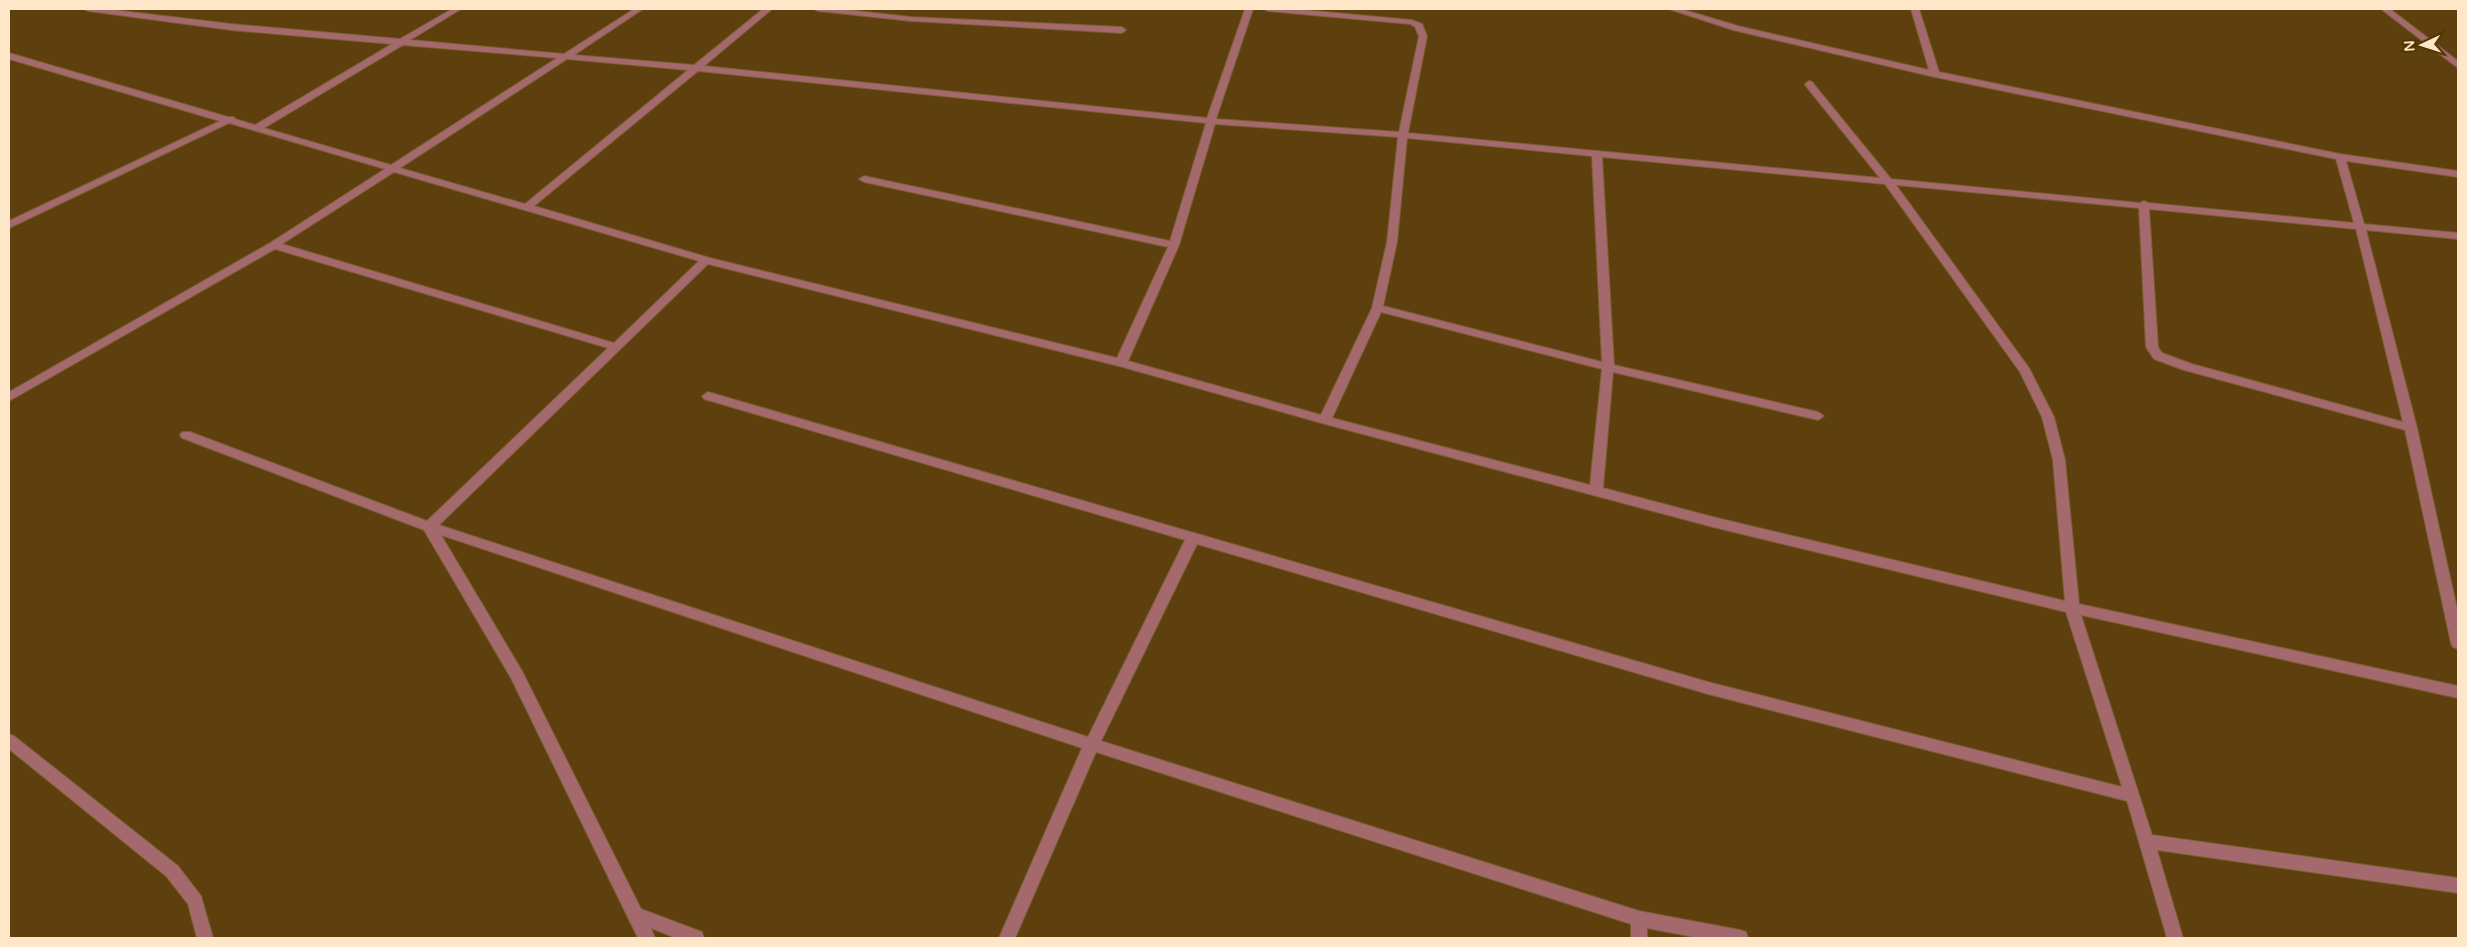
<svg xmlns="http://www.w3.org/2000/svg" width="2467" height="947" font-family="'Varela Round',sans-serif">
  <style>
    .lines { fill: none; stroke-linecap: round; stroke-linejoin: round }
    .minor-casing { stroke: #7b5e30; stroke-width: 2 }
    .minor { fill: #a3696d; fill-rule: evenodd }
  </style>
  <rect width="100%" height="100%" fill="#5e400f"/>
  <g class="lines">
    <!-- minor casing -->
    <g class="minor-casing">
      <path id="minor" d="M84,9H106L231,24L400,39L452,9H461L410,40L564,54L634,9H643L574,55L694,65L763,9H772L704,66L1207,118L1245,9H1253L1216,119L1399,132L1419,36L1415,27L1410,24L1268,11L1264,9H1293L1412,20L1422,24L1427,36L1408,133L1880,178L1806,86L1805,84L1809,81L1812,82L1891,179L2140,203L2144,201L2149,203L2354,223L2336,159L1935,77L1733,30L1669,9H1681L1738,26L1929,70L1911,9H1919L1939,72L2340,154L2458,171V177L2346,161L2364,224L2458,233V239L2366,230L2417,428L2458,613V649L2453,647L2451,643L2405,430L2184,370L2154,359L2146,347L2139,208L1896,185L2029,368L2054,417L2065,460L2079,604L2458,686V698L2081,615L2152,835L2458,878V893L2157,850L2183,938H2167L2127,801L1708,694L1197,544L1101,741L1639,911L1740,930L1746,932L1748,938H1699L1647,928V938H1631V924L1096,752L1015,938H999L1082,748L441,535L522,671L641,909L702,932L704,938H676L651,928L655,938H638L511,678L424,530L182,438L180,435L182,432H190L427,521L608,348L275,249L9,401V392L270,243L385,169L229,123L9,228V221L220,121L9,59V53L228,117H234L235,119L255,125L392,44L231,30L88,11ZM403,45L557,58L391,165L264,128ZM567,59L688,70L525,204L400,168ZM698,71L1206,123L1170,241L864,176L859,179L864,182L1168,247L1117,358L710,258L534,206ZM1215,124L1398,137L1387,242L1372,308L1321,415L1128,361L1179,245ZM1407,138L1592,156L1602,362L1383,306L1397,242ZM1602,157L1885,184L2020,372L2042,417L2053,460L2065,601L1713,517L1603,488L1613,372L1818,420L1824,416L1818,412L1614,365ZM394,172L699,261L614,343L282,244ZM2149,209L2356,229L2403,422L2192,364L2162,353L2158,347ZM708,264L1119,366L1325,424L1713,527L2066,612L2122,787L1708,682L708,392L702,396L704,399L1185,540L1088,737L439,525ZM1381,312L1602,369L1590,485L1332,418Z
        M814,9H839L911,17L1122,27L1126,30L1122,33L911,21L818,11Z
        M2381,9H2390L2458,61V68Z
        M9,734L14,736L178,866L201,896L213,938H197L188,904L166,876L9,749Z"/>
    </g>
    <!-- minor -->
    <use href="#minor" class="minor"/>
  </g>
  <!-- border -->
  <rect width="2467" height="947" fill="none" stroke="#fee7c8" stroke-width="20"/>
  <!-- north arrow -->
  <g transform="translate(2422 45) rotate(266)" stroke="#533500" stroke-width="4" paint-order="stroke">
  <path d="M0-4L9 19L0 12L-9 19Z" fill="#fee7c8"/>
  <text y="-8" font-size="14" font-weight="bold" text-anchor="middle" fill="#fee7c8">N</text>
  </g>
</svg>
